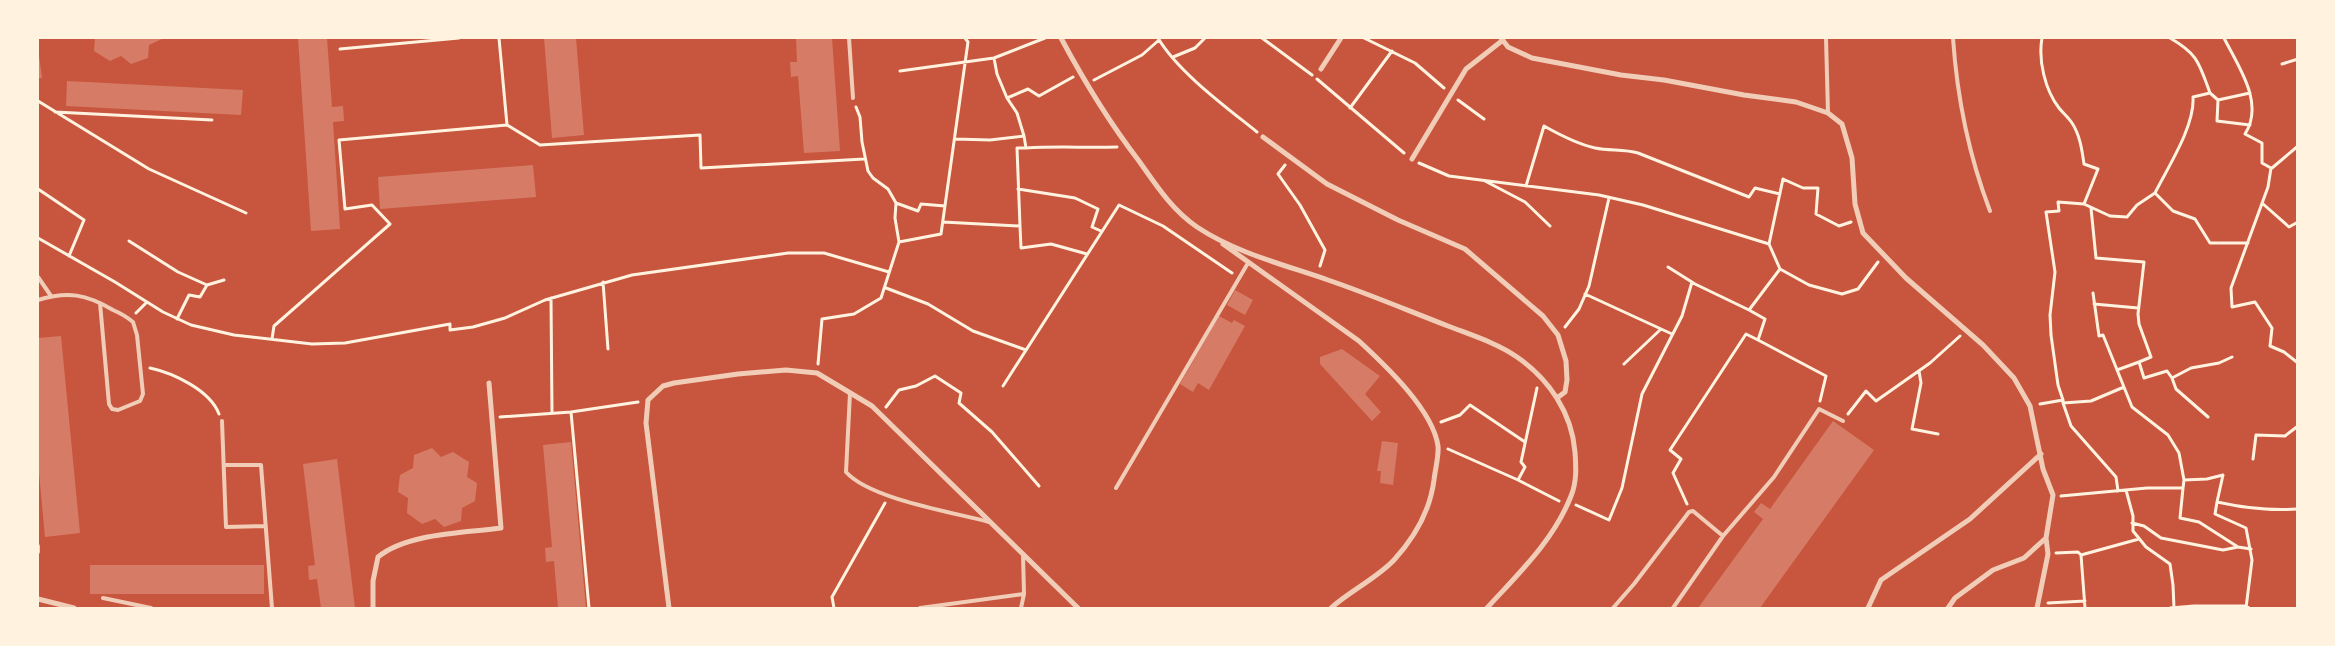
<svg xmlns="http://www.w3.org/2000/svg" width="2335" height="646" font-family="'Roboto Condensed',sans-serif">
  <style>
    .building { fill: #d67c66 }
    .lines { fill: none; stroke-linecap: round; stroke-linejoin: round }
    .path { stroke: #fff3e0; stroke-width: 3 }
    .service { stroke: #f1ccb7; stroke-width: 4 }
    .minor { stroke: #f1ccb7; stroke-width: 5 }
  </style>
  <rect width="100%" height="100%" fill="#c8553d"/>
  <!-- building -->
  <path class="building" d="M95,38H164L149,45L148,58L131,64L121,56L110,61L94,51Z
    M298,38H327L332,107L343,106L344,121L333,122L340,229L311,231Z
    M544,38H576L584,135L552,138Z
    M796,38H832L840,151L804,153L798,76L791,77L790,62H797Z
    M38,48L42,78H38Z
    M67,81L243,90L241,115L66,106Z
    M533,165L536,197L380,209L378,177Z
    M1235,290L1253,300L1245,315L1227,305Z
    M1219,316L1232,323L1234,320L1245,326L1209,390L1198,383L1193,392L1180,384Z
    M61,336L80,533L45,537L38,462V338Z
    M1342,349L1380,376L1365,394L1381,412L1372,421L1320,364V357Z
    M1833,421L1874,450L1760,608H1698L1763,519L1754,512L1761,503L1770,509Z
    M1382,441L1398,443L1393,485L1380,483L1381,471H1377Z
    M571,442L586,608H558L554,561L546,562L545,548L552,547L543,445Z
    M432,448L441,457L453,452L469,462L467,477L477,483L475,501L462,508L461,521L444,527L435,519L422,524L407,513L408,498L398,492L400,475L413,468L414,455Z
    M337,459L355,608H321L317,579L309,580L308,566L315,565L303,464Z
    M90,565H264V594H90Z"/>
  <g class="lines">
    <!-- path -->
    <path class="path" d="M499,38L507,125
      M1158,38C1178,72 1226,107 1257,132
      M1262,38L1312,75
      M1364,38L1415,63L1444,88
      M2042,38C2038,60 2045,90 2059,108C2063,113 2068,117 2072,123C2080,135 2082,150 2084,164L2098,169L2084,204
      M2170,38C2198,54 2199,63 2210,93
      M2224,38C2238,66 2265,103 2245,134L2262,143V163L2271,168
      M340,49L459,38
      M1173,57L1195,48L1205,38
      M994,58L997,74L1007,98L1017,113L1024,136
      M2282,64L2298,59
      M900,71L994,58L1045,38
      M1317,79L1404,153
      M1094,80L1142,55L1159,40
      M1007,98L1028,89L1039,96L1073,77
      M1458,100L1484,119
      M2218,100L2217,121L2250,125
      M38,101L149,169L246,213
      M856,107L860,117L862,142L868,171L873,178L888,189L896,203L918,211L921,204L945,206
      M1350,108L1392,51
      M55,112L212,120
      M955,139L990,140L1024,136L1026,148C1057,146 1086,148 1117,147
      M1419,163L1449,176L1599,195L1643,205L1769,244L1780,269L1809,285L1842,294L1858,289L1878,262
      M1285,165L1278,174L1300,205L1325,250L1320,266
      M2271,168L2268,187L2231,288L2232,307L2255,302L2272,328L2270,346L2284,352L2298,363
      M2272,168L2298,146
      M1485,181L1525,202L1550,226
      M1526,186L1544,126C1560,135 1577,144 1595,148C1610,151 1624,149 1638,153L1749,197L1755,188L1780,194
      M38,189L84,220L69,256
      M1018,189L1075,198L1098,209L1092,227L1101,231
      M2155,193C2168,167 2195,126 2193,97L2210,93L2218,100L2250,93
      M896,203L895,218L899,242
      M2262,203L2289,227L2298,222
      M2091,208L2096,258L2144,262L2138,314L2139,324L2151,357L2139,362
      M943,222L1020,226L1021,248L1051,244L1087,254
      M1020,226L1017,148H1026
      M38,238L115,282L163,312L191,325L234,335L312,344L345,343L450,324V330L473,327L505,318L545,300L632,275L788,253H824L889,272
      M129,241L178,272L207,285L224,280
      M1769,244L1783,179L1803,188H1818L1816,214L1839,226L1851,222
      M1668,267L1695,284L1749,310L1780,269
      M603,282L608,349
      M886,288L928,304L973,331L1026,350
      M2093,293L2099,336L2103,335L2132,407L2168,435L2179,453L2184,480
      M1585,294L1672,334
      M551,298L552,413
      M2094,304L2138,308
      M136,313L147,302
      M177,319L189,295L200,297L207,285
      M1565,327L1579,309L1589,286L1609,198
      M272,339L274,326L390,224L372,205L345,209L339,140L507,125L540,145L700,135L701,168L864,159
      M1758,340L1826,376L1820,401
      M818,364L822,319L854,314L881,298L899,242L941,234L968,42L965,38
      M1624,364L1661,329
      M150,368C173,373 210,390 219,414
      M2117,370L2139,362L2144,378L2167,371L2172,378L2191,368L2219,363L2232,357
      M1919,371L1921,383L1912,429L1938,434
      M2172,378L2176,389L2208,417
      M1003,386L1119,205L1163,226L1232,273
      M2063,400L2058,385L2051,335L2050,315L2055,272L2046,212L2059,211L2058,202L2084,204L2110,216L2127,217L2137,205L2155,193L2173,211L2195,219L2210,243H2248
      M2063,403L2071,426L2116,477L2118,491
      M2040,404L2063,400V403L2091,401L2124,387
      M886,407L899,390L916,386L935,376L961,393L959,403L992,432L1039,486
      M571,412L589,608
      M1848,414L1866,391L1876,401L1930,363L1960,336
      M500,417L571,412L638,402
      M1441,422L1460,415L1470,405L1525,442
      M1448,449L1518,480L1559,501
      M2253,459L2256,435L2285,436L2298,426
      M1518,480L1525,467L1521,462L1537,388
      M2183,488L2180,518L2199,522L2238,547L2251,549
      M2126,490L2133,516V531L2146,547L2170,564L2173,585L2174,608
      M2061,496L2147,488H2183L2184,480L2207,479L2223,475L2217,502C2244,508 2270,511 2298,509
      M2217,502L2215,514L2246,528L2252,560L2246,608
      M1687,504L1673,473L1681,459L1670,450L1746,334L1758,340L1765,319L1749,310
      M1576,505L1609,520L1622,488L1642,394L1682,316L1692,282
      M2132,523L2144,526L2161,538L2223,550L2238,547
      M2056,553L2078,552L2081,555L2139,539
      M2081,555L2085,608
      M2048,603L2085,601
      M834,608L832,597L885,503
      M2170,608L2194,606H2246L2249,608"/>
    <!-- service -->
    <path class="service" d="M849,38L853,98
      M1826,38L1828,113
      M1953,38C1957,97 1969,156 1990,211
      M38,277L51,296
      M38,300C68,291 86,294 113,310C120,313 127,317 133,322L137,335L143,394L140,401L118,410L112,409L109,404L100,303
      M850,393L846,472C870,499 952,512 989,522
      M222,421L226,527L265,526
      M224,465H261L272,608
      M1116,488L1248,263
      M38,546V552
      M103,598L151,608
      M920,608L1024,594
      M1021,608L1024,594L1023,554
      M1613,608L1634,584L1689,512L1693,511L1723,536
      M1673,608L1723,536L1774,477L1819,409L1843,421"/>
    <!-- minor -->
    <path class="minor" d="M1061,38C1084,81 1109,122 1139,161C1156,185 1172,210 1197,227C1236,253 1285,265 1328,280C1369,294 1409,311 1448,326C1471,335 1497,343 1517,357C1549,379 1572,413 1575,452C1576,466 1577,482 1571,496C1554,540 1518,574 1487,608
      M1501,38L1508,47L1532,58L1621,75L1664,80L1744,95L1796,102L1828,113L1842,124L1852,158L1855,204L1863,233L1906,278L1983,345L2014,378L2030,406L2043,469L2053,495L2046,538L2024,558L1993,570L1955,598L1948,608
      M1321,69L1341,38
      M1263,137L1327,184L1398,220L1465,249L1543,316L1558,335L1566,361L1567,380L1565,392L1557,398
      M1412,159L1466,69L1503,40
      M1223,244L1359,341C1385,365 1433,410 1438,446C1439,456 1435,470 1434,480C1430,511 1415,537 1394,560C1377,578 1350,591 1331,608
      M38,599L74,608
      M373,608V581L378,557C407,533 464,533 501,528L489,383
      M669,608L646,423L648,400L663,386L674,383L738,374L786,370L817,373L872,406L1078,608
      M1868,608L1881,580L1970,519L2041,454
      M2037,608L2048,554L2046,538"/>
  </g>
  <!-- border -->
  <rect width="2335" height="646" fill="none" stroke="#fff3e0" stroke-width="78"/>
</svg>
